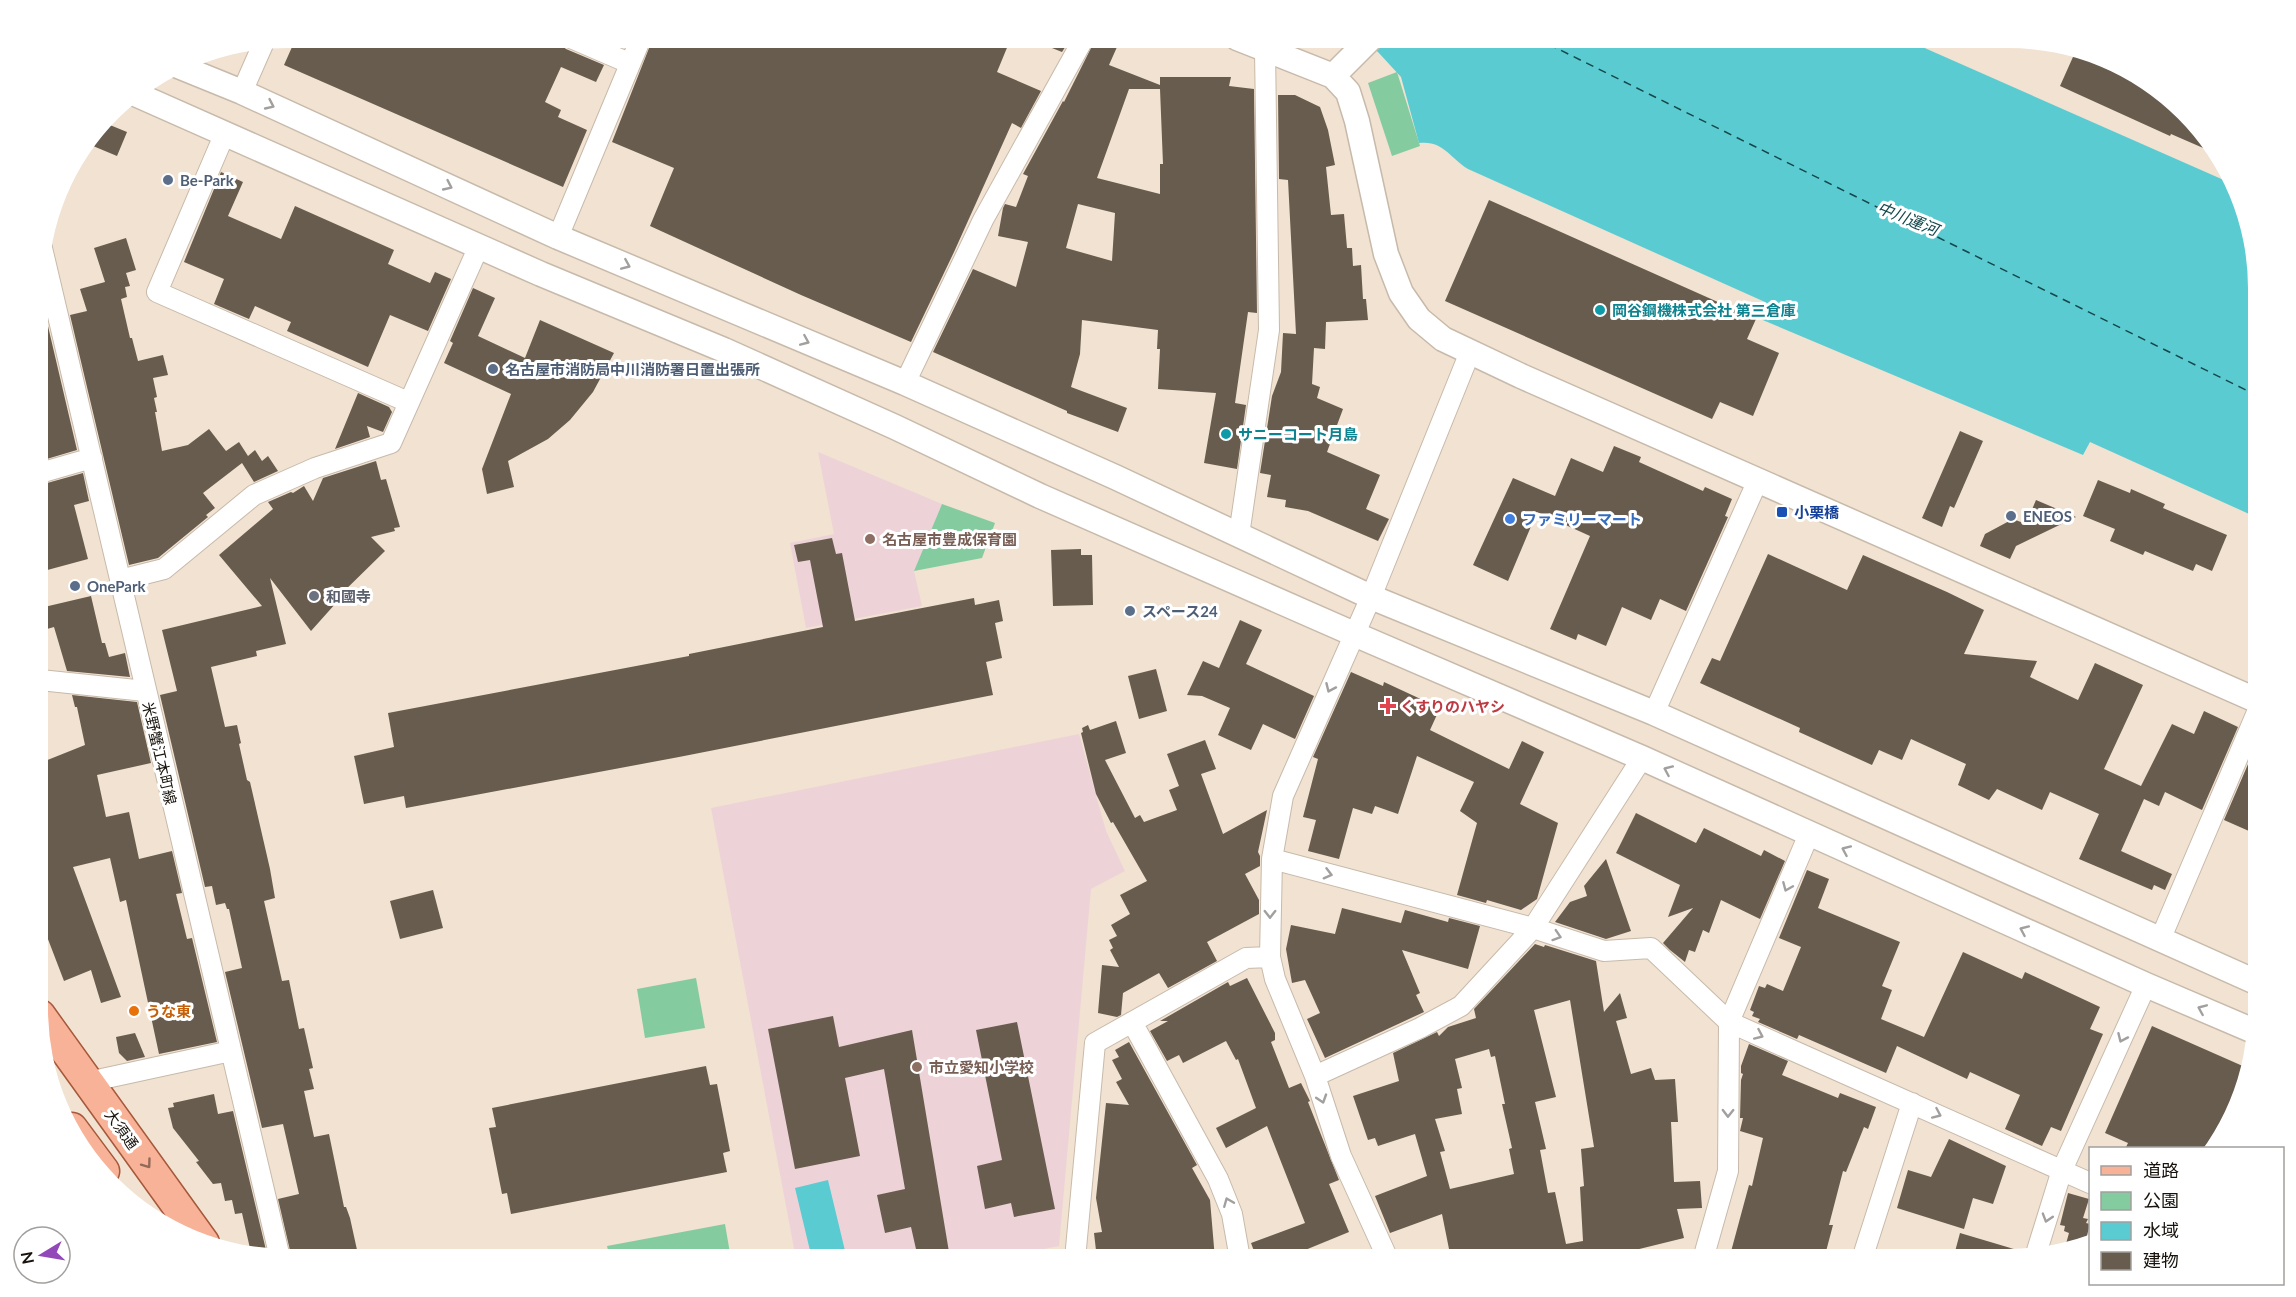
<svg xmlns="http://www.w3.org/2000/svg" width="2296" height="1297" font-family="Lato,'Noto Sans JP',sans-serif">
  <style>
    .education { fill: #edd3d7 }
    .green { fill: #85cba0 }
    .water { fill: #5bcbd2 }
    .lines { fill: none; stroke-linecap: round; stroke-linejoin: round }
    .ferry { stroke: #15484b; stroke-width: 1.5; stroke-dasharray: 8 6; stroke-linecap: butt }
    .building { fill: #685c4e; fill-rule: evenodd }
    .minor-casing { stroke: #c8baaa; stroke-width: 22 }
    .tertiary-casing { stroke: #c8baaa; stroke-width: 27 }
    .primary-casing { stroke: #a6583a; stroke-width: 33 }
    .minor { stroke: #fff; stroke-width: 20 }
    .tertiary { stroke: #fff; stroke-width: 24 }
    .primary { stroke: #f8b297; stroke-width: 30 }
    .oneway { stroke: #a2a09e }
    .oneway2 { stroke: #936a58 }
    .service-dot { fill: #5c6f8a; stroke: #fff; stroke-width: 2 }
    .culture-dot { fill: #0f9aa8; stroke: #fff; stroke-width: 2 }
    .transit-dot { fill: #1a4fb4; stroke: #fff; stroke-width: 2 }
    .shop-dot { fill: #3f7fe0; stroke: #fff; stroke-width: 2 }
    .education-dot { fill: #8d6e63; stroke: #fff; stroke-width: 2 }
    .worship-dot { fill: #6b7280; stroke: #fff; stroke-width: 2 }
    .health-dot { fill: #e0444e; stroke: #fff; stroke-width: 2 }
    .food-dot { fill: #e8710a; stroke: #fff; stroke-width: 2 }
    .labels { text-anchor: middle; dominant-baseline: central; stroke-width: 6; stroke-linejoin: round; paint-order: stroke }
    .service-label { font-size: 15px; font-weight: bold; fill: #4e5e75; stroke: #fff; text-anchor: start }
    .culture-label { font-size: 15px; font-weight: bold; fill: #0d838f; stroke: #fff; text-anchor: start }
    .transit-label { font-size: 15px; font-weight: bold; fill: #164399; stroke: #fff; text-anchor: start }
    .shop-label { font-size: 15px; font-weight: bold; fill: #366cbe; stroke: #fff; text-anchor: start }
    .education-label { font-size: 15px; font-weight: bold; fill: #785e54; stroke: #fff; text-anchor: start }
    .worship-label { font-size: 15px; font-weight: bold; fill: #5b616d; stroke: #fff; text-anchor: start }
    .health-label { font-size: 15px; font-weight: bold; fill: #be3a42; stroke: #fff; text-anchor: start }
    .street-label { font-size: 15px; fill: #17120c; stroke: #fff }
    .food-label { font-size: 15px; font-weight: bold; fill: #c56008; stroke: #fff; text-anchor: start }
    .water-label { font-size: 16px; font-style: italic; fill: #15484b; stroke: #fff }
  </style>
  <rect width="100%" height="100%" fill="#f1e2d2"/>
  <!-- education -->
  <path class="education" d="M818,452L942,504L914,571L922,606L806,628L790,543L834,534Z
    M1079,734L1106,831L1125,871L1091,889L1059,1246L994,1259H796L711,808Z"/>
  <!-- green -->
  <path class="green" d="M1397,72L1420,146L1392,156L1368,83Z
    M942,504L995,523L982,558L914,571Z
    M696,978L705,1028L645,1038L637,989Z
    M725,1224L731,1259H610L607,1246Z"/>
  <!-- water -->
  <path class="water" d="M1359,38H1902L2226,181L2229,176L2245,208L2258,271V518L2090,442L2083,455L1758,318L1765,302L1468,169C1449,157 1443,140 1419,143L1401,77L1378,52Z
    M828,1180L847,1259H812L795,1188Z"/>
  <g class="lines">
    <!-- ferry -->
    <path class="ferry" d="M1536,38L2258,396"/>
  </g>
  <!-- building -->
  <path class="building" d="M296,38H559L561,45L566,49L604,65L596,82L561,67L545,102L561,110L558,117L587,130L563,187L284,65Z
    M600,38H628L624,47Z
    M653,38H1011L997,72L1041,91L1021,128L1012,123L954,252L911,342L801,295L650,226L674,168L612,142Z
    M1027,38H1071L1062,52Z
    M1096,38H1121L1109,65L1160,85V77H1231L1229,86L1254,89L1257,313L1248,312L1235,403L1246,405L1237,469L1204,463L1216,393L1158,389L1160,349H1157L1158,330L1082,320L1080,354L1071,387L1127,408L1118,432L1067,413V411L933,352L973,269L1016,287L1028,242L998,236L1003,208L1005,204L1016,207L1028,176L1023,174L1063,101L1064,102ZM1129,89H1160L1163,164H1160V194L1097,178ZM1078,204L1115,213L1112,261L1066,248Z
    M2077,48L2133,71L2216,149L2217,154L2171,134L2170,136L2060,86Z
    M1278,95H1295L1320,107L1328,130L1335,165L1326,167L1331,215L1344,214L1347,248H1352L1353,266L1361,265L1363,299H1366L1368,320L1326,322L1325,349L1314,348L1312,384L1320,387L1317,398L1343,409L1327,452L1380,475L1366,509L1389,519L1378,541L1308,511L1285,507L1286,500L1267,497L1271,475L1260,473L1272,396L1281,372L1283,333L1296,334L1288,180L1279,179Z
    M105,123L127,132L117,156L93,146Z
    M221,172L243,182L228,216L281,239L295,206L394,250L388,264L430,283L435,272L451,279L428,331L390,315L368,367L287,331L291,322L255,306L249,319L214,304L224,279L184,262Z
    M1489,200L1756,319L1747,339L1779,353L1753,416L1720,402L1712,419L1445,301Z
    M126,238L136,270L126,273L130,286L125,287L127,297L121,299L130,338H132L138,361L163,355L168,375L153,378L157,397L154,398L157,412H155L162,451L188,445L209,429L226,451L239,442L248,456L255,450L262,461L268,456L278,471L254,482L242,463L203,493L215,508L206,515L208,517L158,558L129,565L70,315L87,311L80,289L105,282L94,248Z
    M473,288L495,298L478,336L525,358L540,320L614,353L593,392L570,420L548,439L508,461L514,487L487,494L482,469L511,394L444,363L453,343L450,341Z
    M47,322L77,450L40,461V324Z
    M358,393L389,407L392,412L383,432L367,426L370,437L335,449Z
    M1960,431L1983,441L1954,508L1950,506L1942,527L1922,518Z
    M1614,446L1641,457L1639,462L1703,491L1705,487L1732,499L1725,516L1728,517L1686,611L1660,599L1651,620L1622,607L1606,646L1578,634L1576,640L1550,629L1590,536L1537,512L1508,581L1473,565L1513,478L1555,496L1571,458L1603,472Z
    M376,461L381,480L386,479L400,527L394,528L395,531L371,537L385,551L334,601L336,603L311,631L270,578L286,644L256,651L257,656L211,667L225,727L237,725L241,743L239,744L247,780L250,782L270,869L275,898L264,901L282,981L289,980L299,1029L304,1028L313,1068L309,1069L314,1089L304,1091L314,1137L329,1134L344,1207H346L350,1218L359,1259H292L278,1199L299,1194L283,1124L262,1128L225,972L242,968L229,909H227L225,903L216,905L212,886L205,887L160,695L177,691L162,630L262,606L219,555L273,509L268,502L291,492L293,493L304,486L313,501L323,478Z
    M83,473L89,501L74,505L88,559L40,572V485Z
    M2098,480L2130,493L2131,489L2165,504L2163,508L2227,535L2212,571L2196,564L2193,571L2145,551L2143,555L2110,541L2115,529L2083,516Z
    M2036,500L2076,517L2016,546L2010,559L1980,546L1985,534L2013,519L2026,524Z
    M832,538L836,554L842,553L855,621L974,598L975,605L999,600L1003,621L995,623L1002,658L986,662L993,695L679,757L406,808L404,796L364,804L354,756L394,747L388,713L689,656V654L823,627L810,560L798,562L794,545Z
    M1081,549V555H1092L1093,605L1053,606L1051,550Z
    M1768,554L1847,590L1863,555L1947,592L1984,610L1964,654L2037,661L2030,677L2078,700L2095,663L2143,685L2104,769L2141,786L2172,724L2194,734L2204,711L2238,727L2202,810L2165,792L2159,806L2144,799L2121,851L2172,874L2165,890L2154,885L2152,890L2079,859L2099,814L2050,792L2042,810L1997,789L1989,800L1958,785L1966,764L1911,739L1902,760L1879,750L1872,765L1799,732L1800,728L1700,683L1712,658L1720,661Z
    M91,596L102,643H105L109,657L125,653L130,677L67,671L54,627L40,631V608Z
    M1240,620L1262,630L1246,664L1314,696L1295,739L1263,724L1251,750L1218,735L1230,708L1202,696L1187,695L1203,661L1219,668Z
    M1156,669L1167,711L1139,719L1128,676Z
    M1351,672L1383,686L1384,682L1440,708L1430,730L1509,769L1522,741L1544,752L1520,804L1558,823L1537,899L1521,910L1487,900L1486,903L1457,895L1477,823L1460,811L1474,782L1417,756L1398,814L1375,806L1372,814L1353,808L1339,859L1308,851L1316,820L1303,817L1318,759L1313,757Z
    M72,695L137,702L151,763L97,775L106,817L129,812L139,859L172,851L182,893L176,894L187,939L192,938L217,1042L159,1054L126,900L120,902L110,858L73,867L121,997L101,1003L91,970L64,981L46,934L40,937V763L85,745L77,707H75Z
    M1116,721L1126,753L1105,760L1135,818L1140,815L1144,822L1177,810L1169,790L1179,786L1167,754L1205,740L1216,769L1201,774L1223,834L1267,810L1258,852L1260,856V866L1245,874L1259,900V914L1207,942L1217,961L1168,988L1159,973L1123,993L1121,1015L1117,1017L1098,1013L1102,965L1119,967L1110,950L1113,948L1109,940L1117,936L1111,925L1130,914L1120,895L1147,881L1113,822L1111,823L1096,794L1081,733L1083,732L1082,728L1088,725L1090,730Z
    M2258,741V835L2224,820Z
    M1636,813L1696,843L1704,828L1761,856L1764,850L1785,861L1760,919L1721,900L1709,933L1703,930L1695,952L1689,950L1685,962L1670,950L1663,943L1693,908L1668,917L1680,885L1616,853Z
    M1606,859L1631,931L1606,939L1555,922L1570,902L1587,896L1584,886Z
    M1807,870L1829,879L1818,908L1900,942L1882,986L1892,990L1881,1019L1924,1037L1963,952L2022,979L2025,972L2100,1007L2090,1029L2103,1034L2061,1131L2051,1127L2042,1146L2005,1129L2020,1095L1970,1072L1967,1079L1897,1046L1886,1073L1799,1035L1797,1039L1758,1022L1760,1019L1752,1016L1754,1012L1750,1010L1759,986L1765,988L1767,984L1783,991L1801,947L1779,938Z
    M433,890L443,928L400,939L390,901Z
    M1342,908L1401,923L1405,910L1448,922L1449,918L1480,926L1468,969L1402,950L1420,993L1416,995L1424,1012L1325,1058L1307,1019L1320,1013L1305,980L1292,983L1286,949L1291,925L1335,934Z
    M1535,944L1544,947L1545,945L1596,961L1604,1012L1620,993L1627,1018L1616,1021L1631,1074L1651,1068L1655,1080L1675,1079L1678,1122H1671L1674,1182L1700,1181L1702,1208L1677,1209L1684,1238L1623,1253L1624,1259H1451L1442,1214L1390,1233L1375,1196L1427,1176L1415,1134L1378,1146L1375,1138L1368,1140L1353,1096L1399,1081L1393,1053L1437,1032L1439,1036L1448,1027L1476,1018L1474,1009ZM1570,1000L1594,1147L1581,1149L1584,1186L1580,1187L1583,1241L1566,1244L1555,1192L1548,1193L1540,1150L1546,1149L1535,1102L1556,1097L1534,1010ZM1489,1049L1491,1057L1495,1056L1505,1104H1502L1512,1148L1509,1149L1514,1174L1450,1189L1440,1152L1445,1151L1435,1119L1462,1114L1457,1089L1462,1088L1455,1059Z
    M1247,978L1275,1033V1040L1271,1042L1289,1088L1301,1083L1310,1101L1308,1102L1339,1180L1329,1184L1349,1232L1293,1255L1294,1259H1257L1251,1243L1305,1223L1267,1126L1226,1148L1216,1128L1256,1108L1238,1059L1236,1060L1226,1041L1183,1063L1179,1055L1167,1061L1150,1031L1168,1021H1160L1228,982L1230,986Z
    M833,1016L839,1047L912,1030L949,1252L918,1258L911,1227L885,1233L877,1195L905,1189L884,1069L845,1078L860,1156L795,1169L768,1029Z
    M1017,1022L1055,1209L1014,1217L1011,1203L985,1209L977,1166L1002,1160L976,1030Z
    M2152,1026L2245,1067L2225,1134L2211,1149H2125L2128,1143L2105,1133Z
    M135,1033L145,1057L127,1061L119,1053L116,1037Z
    M1129,1042L1197,1165L1192,1168L1210,1200L1215,1259H1171V1252L1097,1259L1094,1233L1102,1232L1096,1198L1106,1103L1129,1105L1116,1082L1122,1079L1112,1060L1119,1057L1115,1050Z
    M1749,1044L1788,1061L1782,1075L1838,1098L1840,1093L1876,1107L1868,1129L1864,1127L1846,1172L1843,1171L1829,1225H1833L1824,1259H1729L1749,1185L1752,1186L1763,1138L1740,1131L1743,1118H1740L1741,1080L1743,1074L1741,1073V1066Z
    M706,1066L710,1085L717,1084L730,1151L723,1153L727,1172L511,1214L507,1193L502,1194L489,1128L496,1127L492,1108Z
    M214,1094L218,1114L233,1111L266,1250L251,1253L242,1213L235,1214L232,1200L225,1201L221,1183L213,1184L196,1162L199,1161L173,1128L168,1108L174,1107L173,1103Z
    M1949,1139L2006,1166L1993,1204L1973,1198L1964,1229L1897,1208L1908,1170L1931,1177Z
    M2068,1193L2089,1199L2083,1218L2088,1219L2086,1223L2090,1224L2084,1247L2064,1251L2069,1233L2064,1231L2065,1226L2060,1225Z
    M1960,1233L2024,1252L2023,1259H1953Z"/>
  <g class="lines">
    <!-- minor casing -->
    <g class="minor-casing">
      <path id="minor" d="M571,38L629,63
        M242,92L264,42
        M225,133L157,292L408,402
        M558,237L641,38
        M42,248L280,1258
        M905,383L983,220L1084,38
        M40,473L92,458
        M1239,535L1269,330L1265,50
        M120,580L164,569L254,495L315,468L391,443L479,246
        M40,680L145,691
        M1654,713L1758,480
        M1272,859L1533,928L1604,951L1651,948L1729,1022L2090,1183
        M2160,940L2258,710
        M1132,1022L1218,1179L1232,1214L1240,1259
        M1315,1076L1420,1028L1461,1006L1533,928L1642,758
        M88,1082L231,1051
        M2035,1257L2062,1170L2146,985
        M1075,1259L1095,1043L1246,958L1270,957
        M1388,1259L1341,1156L1315,1076L1275,979L1270,957L1272,859L1283,796L1371,597L1470,352
        M1703,1259L1728,1171L1729,1022L1809,834
        M1862,1259L1912,1103"/>
    </g>
    <!-- tertiary casing -->
    <g class="tertiary-casing">
      <path id="tertiary" d="M1237,38L1333,76L1348,92L1357,121L1386,254L1401,293L1419,319L1443,339L1521,376L2258,701
        M178,66L242,92L558,237L905,383L1115,477L1371,597L1654,713L2258,983
        M1333,76L1371,38
        M133,93L541,274L724,350L895,427L1040,496L1354,634L1642,758L2146,985L2256,1032"/>
    </g>
    <!-- primary casing -->
    <g class="primary-casing">
      <path id="primary" d="M40,1015L204,1243
        M72,1128L104,1171"/>
    </g>
    <!-- minor -->
    <use href="#minor" class="minor"/>
    <!-- tertiary -->
    <use href="#tertiary" class="tertiary"/>
    <!-- primary -->
    <use href="#primary" class="primary"/>
  </g>
  <!-- one-way arrows -->
  <defs><path id="oneway-chevron" d="M-2-3.5L2.5 0L-2 3.5" fill="none" stroke-width="1.6" stroke-linecap="round" stroke-linejoin="round" transform="scale(1.5)"/></defs>
  <g class="oneway">
    <use href="#oneway-chevron" transform="translate(270 105) rotate(25)"/>
    <use href="#oneway-chevron" transform="translate(448 186) rotate(25)"/>
    <use href="#oneway-chevron" transform="translate(626 265) rotate(23)"/>
    <use href="#oneway-chevron" transform="translate(805 341) rotate(23)"/>
    <use href="#oneway-chevron" transform="translate(1330 688) rotate(114)"/>
    <use href="#oneway-chevron" transform="translate(1668 770) rotate(-156)"/>
    <use href="#oneway-chevron" transform="translate(1846 850) rotate(-156)"/>
    <use href="#oneway-chevron" transform="translate(1328 874) rotate(15)"/>
    <use href="#oneway-chevron" transform="translate(1787 887) rotate(113)"/>
    <use href="#oneway-chevron" transform="translate(1270 914) rotate(90)"/>
    <use href="#oneway-chevron" transform="translate(2024 930) rotate(-156)"/>
    <use href="#oneway-chevron" transform="translate(1557 936) rotate(18)"/>
    <use href="#oneway-chevron" transform="translate(2202 1009) rotate(-157)"/>
    <use href="#oneway-chevron" transform="translate(1759 1035) rotate(24)"/>
    <use href="#oneway-chevron" transform="translate(2122 1038) rotate(114)"/>
    <use href="#oneway-chevron" transform="translate(1322 1099) rotate(72)"/>
    <use href="#oneway-chevron" transform="translate(1728 1113) rotate(91)"/>
    <use href="#oneway-chevron" transform="translate(1937 1114) rotate(24)"/>
    <use href="#oneway-chevron" transform="translate(1228 1202) rotate(-112)"/>
    <use href="#oneway-chevron" transform="translate(2047 1218) rotate(107)"/>
  </g>
  <use class="oneway2" href="#oneway-chevron" transform="translate(147 1164) rotate(54)"/>
  <!-- markers -->
  <g class="service-dot">
    <circle cx="168" cy="180" r="6"/>
    <circle cx="493" cy="369" r="6"/>
    <circle cx="2011" cy="516" r="6"/>
    <circle cx="75" cy="586" r="6"/>
    <circle cx="1130" cy="611" r="6"/>
  </g>
  <g class="culture-dot">
    <circle cx="1600" cy="310" r="6"/>
    <circle cx="1226" cy="434" r="6"/>
  </g>
  <rect class="transit-dot" x="1776" y="506" width="12" height="12" rx="3"/>
  <circle class="shop-dot" cx="1510" cy="519" r="6"/>
  <g class="education-dot">
    <circle cx="870" cy="539" r="6"/>
    <circle cx="917" cy="1067" r="6"/>
  </g>
  <circle class="worship-dot" cx="314" cy="596" r="6"/>
  <path class="health-dot" d="M1385 697h6v6h6v6h-6v6h-6v-6h-6v-6h6z"/>
  <circle class="food-dot" cx="134" cy="1011" r="6"/>
  <g class="labels">
    <!-- service labels -->
    <g class="service-label">
      <text x="180" y="180">Be-Park</text>
      <text x="505" y="369">名古屋市消防局中川消防署日置出張所</text>
      <text x="2023" y="516">ENEOS</text>
      <text x="87" y="586">OnePark</text>
      <text x="1142" y="611">スペース24</text>
    </g>
    <!-- culture labels -->
    <g class="culture-label">
      <text x="1612" y="310">岡谷鋼機株式会社 第三倉庫</text>
      <text x="1238" y="434">サニーコート月島</text>
    </g>
    <!-- transit labels -->
    <g class="transit-label">
      <text x="1794" y="512">小栗橋</text>
    </g>
    <!-- shop labels -->
    <g class="shop-label">
      <text x="1522" y="519">ファミリーマート</text>
    </g>
    <!-- education labels -->
    <g class="education-label">
      <text x="882" y="539">名古屋市豊成保育園</text>
      <text x="929" y="1067">市立愛知小学校</text>
    </g>
    <!-- worship labels -->
    <g class="worship-label">
      <text x="326" y="596">和國寺</text>
    </g>
    <!-- health labels -->
    <g class="health-label">
      <text x="1400" y="706">くすりのハヤシ</text>
    </g>
    <!-- street labels -->
    <g class="street-label">
      <text transform="translate(160 753) rotate(77)">米野蟹江本町線</text>
      <text transform="translate(122 1129) rotate(54)">大須通</text>
    </g>
    <!-- food labels -->
    <g class="food-label">
      <text x="146" y="1011">うな東</text>
    </g>
    <!-- water labels -->
    <g class="water-label">
      <text transform="translate(1908 218) rotate(22)">中川運河</text>
    </g>
  </g>
  <!-- crop -->
  <path d="M0 0H2296V1297H0ZM288 48H2008A240 240 0 0 1 2248 288V1009A240 240 0 0 1 2008 1249H288A240 240 0 0 1 48 1009V288A240 240 0 0 1 288 48Z" fill="#fff" fill-rule="evenodd"/>
  <!-- legend -->
  <rect x="2089" y="1147" width="195" height="138" fill="#ffffff" stroke="#a2a09e" stroke-width="1.5"/>
  <rect x="2101" y="1166" width="30" height="9" fill="#f8b297" stroke="#a2a09e" stroke-width="1.5"/>
  <text x="2143" y="1177" font-size="18" fill="#17120c">道路</text>
  <rect x="2101" y="1192" width="30" height="18" fill="#85cba0" stroke="#a2a09e" stroke-width="1.5"/>
  <text x="2143" y="1207" font-size="18" fill="#17120c">公園</text>
  <rect x="2101" y="1222" width="30" height="18" fill="#5bcbd2" stroke="#a2a09e" stroke-width="1.5"/>
  <text x="2143" y="1237" font-size="18" fill="#17120c">水域</text>
  <rect x="2101" y="1252" width="30" height="18" fill="#685c4e" stroke="#a2a09e" stroke-width="1.5"/>
  <text x="2143" y="1267" font-size="18" fill="#17120c">建物</text>
  <!-- north arrow -->
  <g transform="translate(42 1255) rotate(259)"><circle r="28" fill="#ffffff" stroke="#a2a09e" stroke-width="1.5"/>
  <path d="M0-4.5L10 22L0 15L-10 22Z" fill="#9348ba"/>
  <text y="-9" font-size="16" font-weight="bold" text-anchor="middle" fill="#17120c">N</text>
  </g>
</svg>
